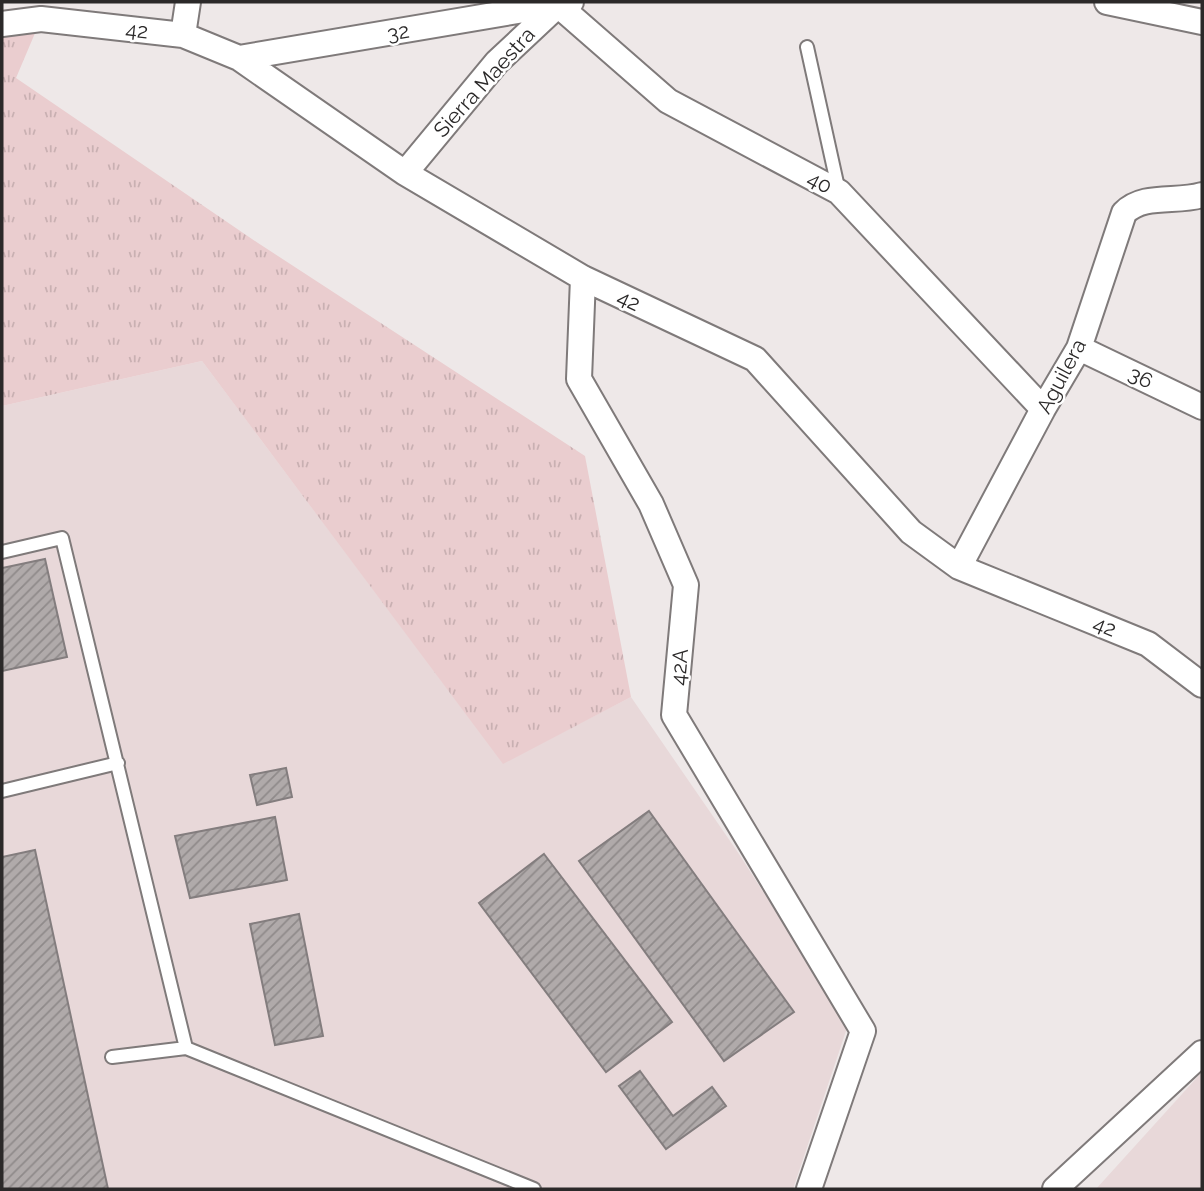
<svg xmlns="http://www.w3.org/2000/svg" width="1204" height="1191" font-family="Raleway,sans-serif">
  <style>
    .built { fill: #e8d8d9 }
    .grass { fill: url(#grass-tufts) }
    .building { fill: url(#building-hatch); stroke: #837d7e; stroke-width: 2 }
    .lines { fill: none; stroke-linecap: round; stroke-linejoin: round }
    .lane-casing { stroke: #7f7a7a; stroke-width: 16 }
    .street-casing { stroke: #7f7a7a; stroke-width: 28 }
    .lane { stroke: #fff; stroke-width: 12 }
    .street { stroke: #fff; stroke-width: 24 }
    .labels { text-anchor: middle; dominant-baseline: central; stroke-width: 5; stroke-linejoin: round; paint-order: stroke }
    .street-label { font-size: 21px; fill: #2b2929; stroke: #fff }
  </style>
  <defs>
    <pattern id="grass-tufts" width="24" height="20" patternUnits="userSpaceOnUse" patternTransform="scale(1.75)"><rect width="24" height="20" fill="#eacdcf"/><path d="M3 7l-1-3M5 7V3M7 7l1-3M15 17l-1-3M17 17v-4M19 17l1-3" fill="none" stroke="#c9b0b2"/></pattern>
    <pattern id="building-hatch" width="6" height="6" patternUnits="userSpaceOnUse" patternTransform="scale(1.75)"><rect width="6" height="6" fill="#b0aaaa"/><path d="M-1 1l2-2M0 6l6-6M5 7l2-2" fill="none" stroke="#8f8a8a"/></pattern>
  </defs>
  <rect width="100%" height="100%" fill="#eee8e8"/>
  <!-- built -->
  <path class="built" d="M202,361L503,763L631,697L739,854L848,1025L793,1189H2V406Z
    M1202,1072V1189H1096Z"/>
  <!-- grass -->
  <path class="grass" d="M2,14L41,19L16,78L258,243L585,456L631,697L503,764L202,361L2,406Z"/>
  <!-- building -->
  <path class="building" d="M45,559L67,657L2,671V568Z
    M286,768L292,797L257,805L250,775Z
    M649,811L794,1012L724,1061L579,861Z
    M275,817L287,880L190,898L175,836Z
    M35,850L108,1189H2V857Z
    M544,854L672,1022L606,1072L479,903Z
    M299,914L323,1036L275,1045L250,924Z
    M640,1071L673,1116L712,1087L726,1106L666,1149L619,1086Z"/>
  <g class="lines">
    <!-- lane casing -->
    <g class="lane-casing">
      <path id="lane" d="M807,47L839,192
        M2,552L62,538L186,1048L534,1189
        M2,791L118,763
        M112,1057L186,1048"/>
    </g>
    <!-- street casing -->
    <g class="street-casing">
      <path id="street" d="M1107,2L1202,22
        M558,5L668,101L839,192L1043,409
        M2,24L41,19L183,35L239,58L405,173L583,278L755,359L911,532L959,567L1148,644L1202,685
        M183,35L188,2
        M239,58L571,2
        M405,173L497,62L558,5
        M583,278L579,379L651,504L686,585L674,715L863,1031L809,1189
        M1079,348L1202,407
        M959,567L1043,409L1079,348L1124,213C1143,193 1177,203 1202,195
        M1055,1189L1202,1053"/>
    </g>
    <!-- lane -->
    <use href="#lane" class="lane"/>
    <!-- street -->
    <use href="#street" class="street"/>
  </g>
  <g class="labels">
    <!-- street labels -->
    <g class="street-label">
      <text transform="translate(137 30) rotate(6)">42</text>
      <text transform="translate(398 32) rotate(-10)">32</text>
      <text transform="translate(484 82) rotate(-48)">Sierra Maestra</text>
      <text transform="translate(820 182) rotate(28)">40</text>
      <text transform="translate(629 300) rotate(25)">42</text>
      <text transform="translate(1061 376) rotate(-62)">Aguilera</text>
      <text transform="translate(1141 377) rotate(26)">36</text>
      <text transform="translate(1105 626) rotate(22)">42</text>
      <text transform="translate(679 667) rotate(-85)">42A</text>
    </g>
  </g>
  <!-- border -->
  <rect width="1204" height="1191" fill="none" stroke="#2b2929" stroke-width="7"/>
</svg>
